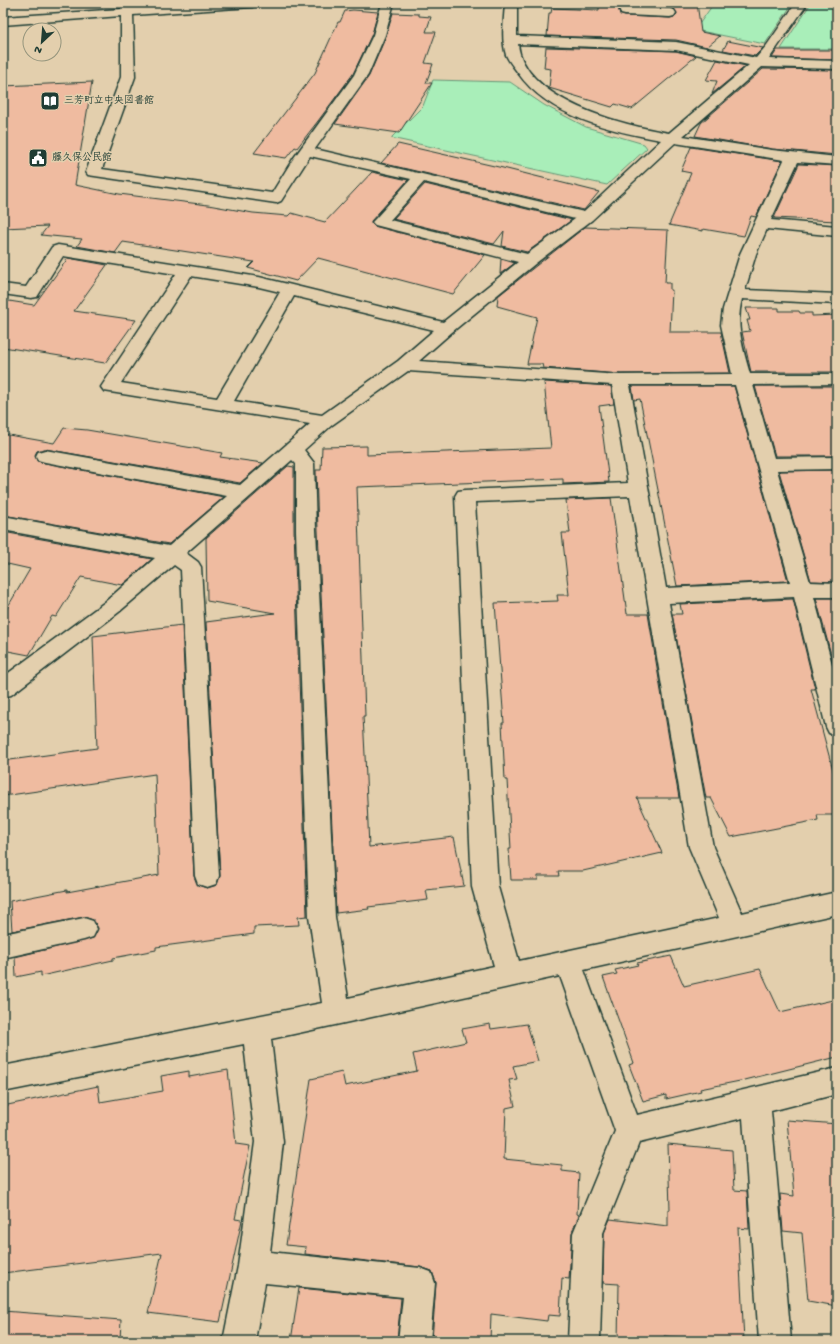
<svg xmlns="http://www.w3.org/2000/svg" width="840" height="1344" font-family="'Gochi Hand','Klee One',sans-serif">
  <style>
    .green { fill: #a9eeb9; stroke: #649676 }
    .building { fill: #efbba0; stroke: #1f3d34 }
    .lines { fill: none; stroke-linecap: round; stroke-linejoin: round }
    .minor-casing { stroke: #1f3d34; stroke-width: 3 }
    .minor { fill: #e3cfad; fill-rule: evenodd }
    .labels { text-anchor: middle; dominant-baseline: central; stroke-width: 3; stroke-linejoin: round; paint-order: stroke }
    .far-poi-label { font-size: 10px; font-weight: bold; fill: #1f3d34; stroke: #e3cfad; text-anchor: start }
  </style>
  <rect width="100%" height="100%" fill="#e3cfad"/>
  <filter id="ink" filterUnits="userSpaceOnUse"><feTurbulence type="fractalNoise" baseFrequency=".025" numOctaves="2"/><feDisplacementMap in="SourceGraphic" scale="8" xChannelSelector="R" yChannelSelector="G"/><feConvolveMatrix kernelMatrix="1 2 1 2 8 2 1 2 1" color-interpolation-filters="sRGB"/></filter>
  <g filter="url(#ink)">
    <!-- green -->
    <path class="green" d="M714,3H793L765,44L695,30Z
      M811,3H827L837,10V49H781Z
      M433,80L510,82L544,105L586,127L644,144L647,148L607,185L391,138L423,106Z"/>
    <!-- building -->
    <path class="building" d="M604,3L617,4L620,14L625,16L670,18L674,17L677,14L674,9L632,7V4L697,3L701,32L720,36L707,47L676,40L547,36L549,13H551L552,8L599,10V5H605Z
      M353,10L378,12L372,34L353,74L318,121L297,148L295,147L286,158L254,153L315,73L338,22H340L345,11Z
      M393,13L419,14V16L431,17L426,32H436L425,63L433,64L426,83H432L399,133L335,124L369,76L386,36Z
      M728,41L763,48L755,56L723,50Z
      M546,47L676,51L696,56L632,109L615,104L612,107L549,88L551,69L544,68Z
      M777,50H837V60L772,58Z
      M717,60L746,66L712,94L717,81L706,80Z
      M763,69L837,70V155L772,149L695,136L701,123Z
      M92,82L75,185L119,194L208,205L253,213L288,216L291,213L325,222L372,172L408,180L371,221L374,226L485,255L453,294L318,258L296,281L248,268L254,262L123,242L115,253L77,246L82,239L41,235L48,226L3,228V86Z
      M398,144L503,168L599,192L584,210L381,163Z
      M691,147L782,161L756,217L751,216L744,236L703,229V231L669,225L691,173L681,171Z
      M799,164L837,166V221L774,218Z
      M425,184L572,220L527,252L502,246L504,231L494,244L393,219Z
      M585,227L668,230L665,283H670V290H672L670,332H721L730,373L620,374L543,368L542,364H527L537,317L497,306L498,296Z
      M68,258L107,265L74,311L136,320L105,363L3,347V300L34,305Z
      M501,259L515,263L500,274Z
      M746,308H779V311H799L800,313H812V316L837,315V372H751L742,332L750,331L747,320H750Z
      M544,382L611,386L614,404L599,406L609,482L563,484V479L357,487L365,716H363L365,755L369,847L454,837L464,886L426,890L428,900L368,907L369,909L336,913L318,530L316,470H321L322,447L367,446V455L551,448Z
      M632,386H734L788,581L677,586L640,399L634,400Z
      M755,386H837V456H775Z
      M64,428L87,430L222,453L220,457L263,463L240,483L45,449L37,451L35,455L37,461L45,463L224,497L169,544L3,515V434L54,443Z
      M288,466L294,467V530L307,916L298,917L299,925L254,927V934L156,947V950L113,958V960L41,976V972L16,977L15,957L93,938L98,928L93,920L84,917L12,931L10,901L67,890V892L159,875L155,774L3,796V761L97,748L93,636L182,625L194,876L198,885L207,888L217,885L220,876L206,622L275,613L207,601L206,538Z
      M837,470V582L811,581L779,471Z
      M611,498L627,614H648L679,798H637L662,853L583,871H558L559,876H538V880H511L509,849H511L507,780H505L502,723H504L495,603L558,601L557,595H569L562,533H570L566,500Z
      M3,532L152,559L122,585L81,577L56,617L52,616L29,655L3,650V615L30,569L3,563Z
      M816,598H837V677Z
      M793,599L815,689H811L837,785V815H817L818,820L731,837L711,798H706L672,614H682L680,604Z
      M671,956L684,986L760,969L780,1012L837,999V1057L745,1080L700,1089L701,1091L666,1099V1095L643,1101L629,1065L634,1063L603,977L617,974L615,970L638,965L637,963Z
      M490,1024L491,1029L527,1024L538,1061L513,1066L517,1079L509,1080L515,1106L506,1108L504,1159L562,1165V1171L579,1173L577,1214L579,1215L572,1233L569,1279L562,1278L560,1316L548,1315L547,1321L491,1314L490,1341H432L436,1283L432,1271L420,1267L305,1254L306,1247L286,1245L311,1079L342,1072L345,1086L417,1071L413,1054L466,1042L462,1029Z
      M228,1070L236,1144L250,1146L235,1219L242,1220L220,1322L148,1313L162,1253L3,1273V1106L98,1086L100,1102L163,1091L161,1076L189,1071V1077Z
      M787,1120L837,1124V1306L808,1301L802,1233L783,1231L780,1194L794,1196Z
      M668,1144L732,1150L734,1190L747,1191L749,1229L738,1228L744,1341H715L664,1336V1341H618L619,1284L603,1283L604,1233L610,1219L668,1226V1210H670Z
      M299,1288L401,1298L397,1341H291Z
      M3,1311L121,1320L120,1341H3Z"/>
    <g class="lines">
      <!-- minor casing -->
      <g class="minor-casing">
        <path id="minor" d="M121,3H133V8L200,3H258L256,6L252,7L133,15L135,77L102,169L272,193L293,159L354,75L373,35L382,3H394L385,35L368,75L315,149L584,212L661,140C611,131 549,117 518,73C514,67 509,62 506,55C501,39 504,20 505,3H517V36L676,42L756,58L767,45L796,3H808L769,59L837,61V69L762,67L683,136L772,150L837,157V165L798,162L771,220L837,226V236L767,229L756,254L745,290L837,294V304L742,299C735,325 743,349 750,374H837V384L753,385L774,458L837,457V469L777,470L810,582L837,583V597H814L837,683V736L829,733L826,727L794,597L669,603L713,847L742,913L837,892V914L584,970L637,1115L837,1068V1094L771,1111L791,1341H759L743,1118L639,1143L603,1233L600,1341H568L573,1233L615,1131L560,976L271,1039L283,1142L270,1252L420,1268L431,1272L435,1283L430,1341H398L403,1297L265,1283L255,1341H223L238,1266L255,1142L244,1044L3,1092V1066L322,1003L309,917L296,530V464L292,460L186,553L198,562L201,567L219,876L216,884L207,887L198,884L195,876L181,570L174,565L119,612L11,695L3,697V677L105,602L155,558L3,530V516L169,546L227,496L45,462L38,460L36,456L38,452L45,450L240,485L310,424L104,391L101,387L176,274L63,256L37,297L31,298L3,294V284L26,287L52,247L58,245L259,277L443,322L518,262L375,225L372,222L375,219L411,179L310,156L281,201L276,203L88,175L86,172L121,77V16L3,25V17L121,9ZM518,44L676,50L749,65L669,133C623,125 524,101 518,44ZM675,143L784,160L740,254L723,309L721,325L732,374L620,375L419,361L452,332L536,263L592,220ZM424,182L575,219L527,254L390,220ZM191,276L259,287L280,292L217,398L121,383ZM294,296L434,330L398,361L322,415L234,401ZM408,371L612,385L628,483L465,490L458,491L455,496L472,887L494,966L348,998L335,917L316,530L314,463L304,450L332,425ZM630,385H735L790,582L666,588ZM630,496L689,847L719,918L519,961L498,887L475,502Z
          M618,3H630L631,8L670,9L674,10L676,13L674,16L670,17L625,15L621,14Z
          M84,918L93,921L97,929L93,937L84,940L3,958V934Z"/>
      </g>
      <!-- minor -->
      <use href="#minor" class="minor"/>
    </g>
  </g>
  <!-- icons -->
  <defs>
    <g id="library-square" transform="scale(1)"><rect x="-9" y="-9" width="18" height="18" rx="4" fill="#1f3d34" stroke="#e3cfad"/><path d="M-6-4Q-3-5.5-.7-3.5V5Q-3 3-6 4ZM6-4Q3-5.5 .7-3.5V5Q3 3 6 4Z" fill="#fff"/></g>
    <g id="civic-square" transform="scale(1)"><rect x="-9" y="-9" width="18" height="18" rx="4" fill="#1f3d34" stroke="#e3cfad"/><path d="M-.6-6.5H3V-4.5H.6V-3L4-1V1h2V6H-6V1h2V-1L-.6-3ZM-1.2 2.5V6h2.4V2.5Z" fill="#fff"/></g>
  </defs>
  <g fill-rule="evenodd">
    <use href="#library-square" x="50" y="101"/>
    <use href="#civic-square" x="38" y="158"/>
  </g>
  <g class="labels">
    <!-- far-poi labels -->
    <g class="far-poi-label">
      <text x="64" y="101">三芳町立中央図書館</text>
      <text x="52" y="158">藤久保公民館</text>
    </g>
  </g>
  <!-- margin -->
  <rect width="840" height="1344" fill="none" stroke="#e3cfad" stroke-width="16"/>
  <rect x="8" y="8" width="824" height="1328" fill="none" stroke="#1f3d34" stroke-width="1.5" filter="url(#ink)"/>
  <!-- north arrow -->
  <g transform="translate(42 42) rotate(206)"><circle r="19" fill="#e3cfad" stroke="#95957d"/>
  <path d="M0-3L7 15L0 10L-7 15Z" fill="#1f3d34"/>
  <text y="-6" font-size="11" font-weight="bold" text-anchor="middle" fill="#1f3d34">N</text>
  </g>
</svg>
